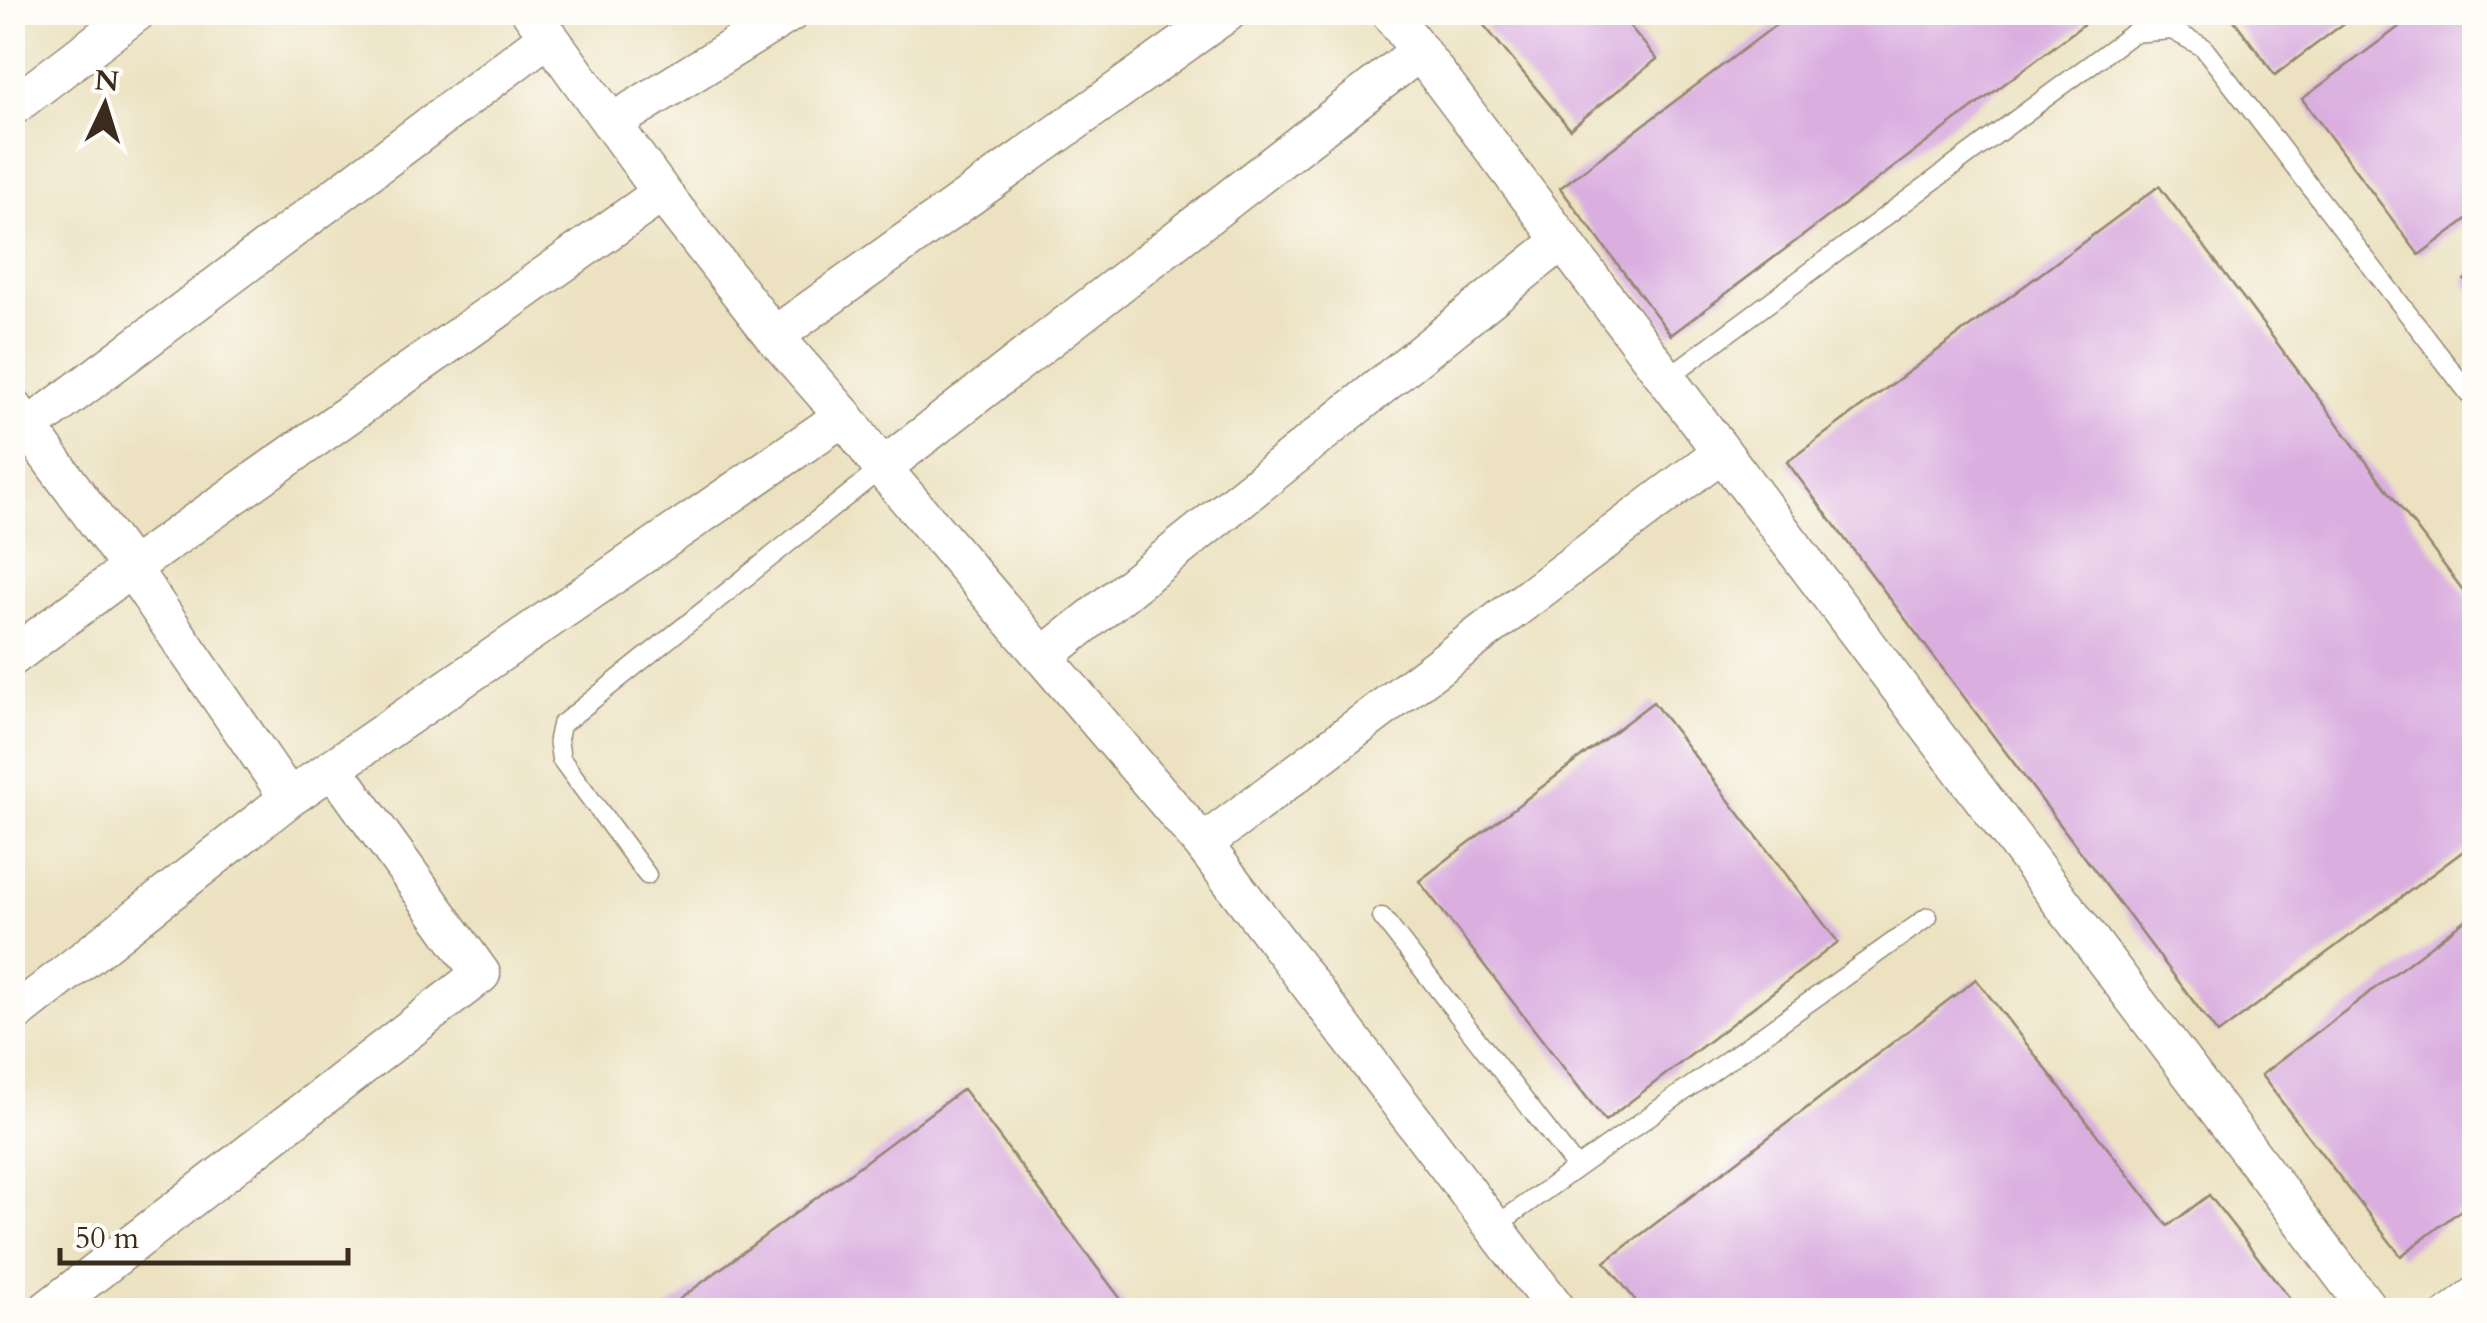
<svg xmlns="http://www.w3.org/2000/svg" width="2487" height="1323" font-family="Cardo,serif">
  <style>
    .building { fill: #daafe0 }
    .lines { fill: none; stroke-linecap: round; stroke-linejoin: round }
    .lane-casing { stroke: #948670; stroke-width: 21 }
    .street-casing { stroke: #948670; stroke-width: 41 }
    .lane { stroke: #fff; stroke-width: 18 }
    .street { stroke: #fff; stroke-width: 38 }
  </style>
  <rect width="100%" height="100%" fill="#fdfcf7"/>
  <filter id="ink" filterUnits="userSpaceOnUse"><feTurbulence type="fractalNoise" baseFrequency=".01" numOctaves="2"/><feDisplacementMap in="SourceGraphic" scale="20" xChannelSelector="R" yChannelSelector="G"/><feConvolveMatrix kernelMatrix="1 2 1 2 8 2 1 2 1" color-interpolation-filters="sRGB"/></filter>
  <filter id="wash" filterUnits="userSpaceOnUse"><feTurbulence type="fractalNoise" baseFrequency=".0048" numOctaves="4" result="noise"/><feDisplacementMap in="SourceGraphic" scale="40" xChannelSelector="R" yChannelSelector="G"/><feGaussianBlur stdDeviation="2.25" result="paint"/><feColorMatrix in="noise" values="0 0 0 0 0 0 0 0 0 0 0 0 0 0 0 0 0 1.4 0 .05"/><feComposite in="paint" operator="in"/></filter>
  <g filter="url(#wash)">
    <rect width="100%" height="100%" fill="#ece2c1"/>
    <g id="blocks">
      <!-- building -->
      <path class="building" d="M1473,12H1618L1657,59L1570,129Z
        M1793,12H2075L2084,24L1671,335L1560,188Z
        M2228,12H2359L2275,75Z
        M2419,12H2474V214L2419,255L2302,99Z
        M2159,186L2474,605V843L2218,1034L1787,462Z
        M2474,272V295L2464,280Z
        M1653,702L1838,942L1605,1121L1419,881Z
        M2474,913V1200L2401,1256L2261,1075Z
        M1976,979L2168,1226L2209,1195L2299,1310H1643L1605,1262Z
        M963,1089L1129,1310H665Z"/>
    </g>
  </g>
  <g filter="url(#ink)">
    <use href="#blocks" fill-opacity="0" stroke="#948670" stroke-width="2.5"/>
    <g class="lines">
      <!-- lane casing -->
      <g class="lane-casing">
        <path id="lane" d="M1667,378L2133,33L2172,30L2203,47L2474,400
          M647,875L561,759L558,739L561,725L882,468
          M1382,917L1576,1167
          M1494,1227L1928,917
          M2441,1310L2474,1285"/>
      </g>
      <!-- street casing -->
      <g class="street-casing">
        <path id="street" d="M531,12L662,193L774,336L844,416L882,468L1203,844L1557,1310
          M1390,12L2369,1310
          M12,107L137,12
          M612,123L791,12
          M774,336L1228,12
          M12,406L131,568L289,798
          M12,440L549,36
          M882,468L1420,51
          M12,657L131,568L662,193
          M1043,657L1563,240
          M1203,844L1722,452
          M12,1016L289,798L844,416
          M47,1310L481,974L334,769"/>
      </g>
      <!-- lane -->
      <use href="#lane" class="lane"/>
      <!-- street -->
      <use href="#street" class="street"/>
    </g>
  </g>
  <!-- margin -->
  <rect width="2487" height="1323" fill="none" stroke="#fdfcf7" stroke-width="50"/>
  <!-- north arrow -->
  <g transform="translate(105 105) rotate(4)" stroke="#fdfcf7" stroke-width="8" paint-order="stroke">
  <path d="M0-8L18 38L0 25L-18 38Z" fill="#3b2a1e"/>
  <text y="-15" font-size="28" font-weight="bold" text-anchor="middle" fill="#3b2a1e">N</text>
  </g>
  <!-- scale -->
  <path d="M60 1248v15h288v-15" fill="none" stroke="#3b2a1e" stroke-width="5"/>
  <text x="75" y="1248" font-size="30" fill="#3b2a1e" stroke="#fdfcf7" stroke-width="8" paint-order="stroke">50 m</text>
</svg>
